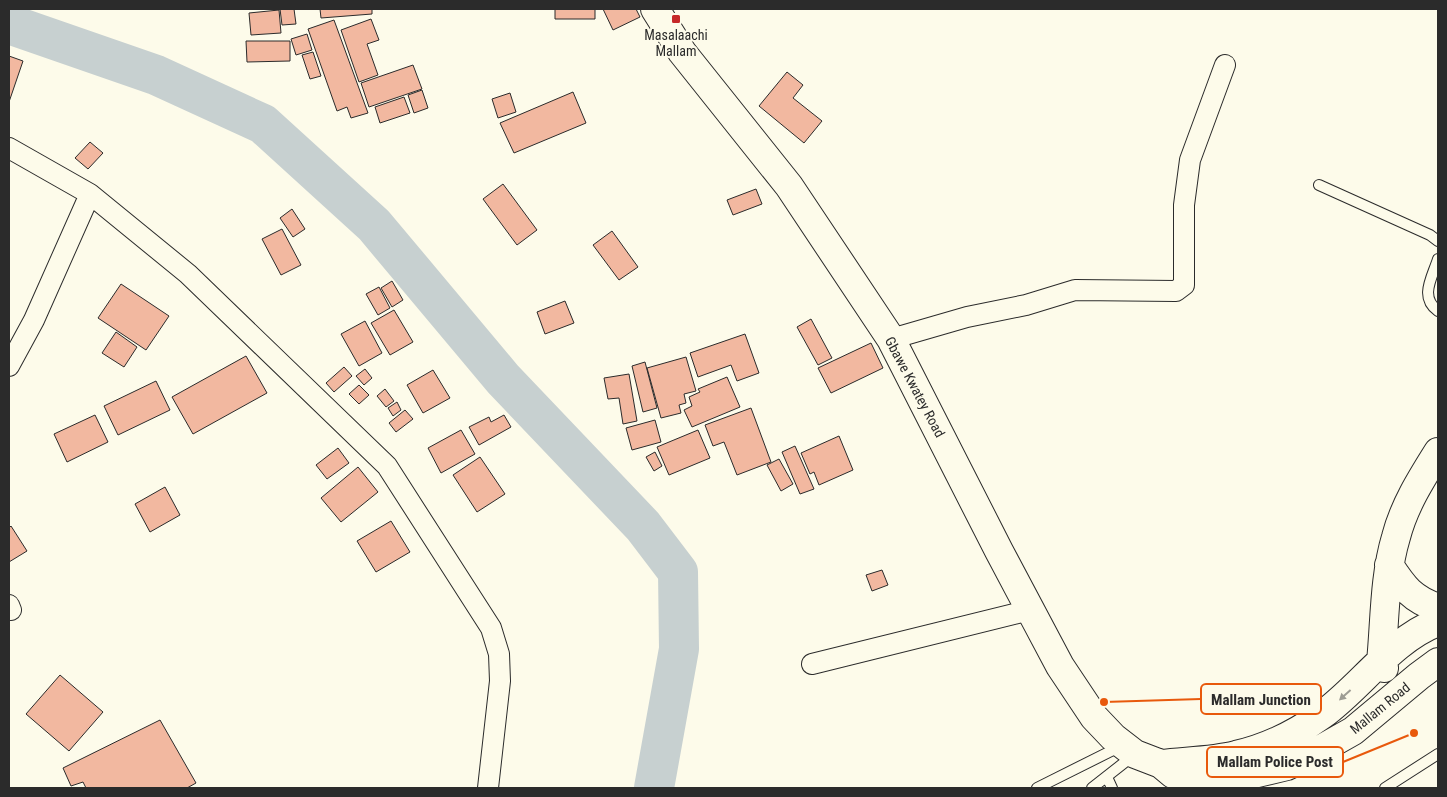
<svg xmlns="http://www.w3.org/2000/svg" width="1447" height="797" font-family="'Roboto Condensed',sans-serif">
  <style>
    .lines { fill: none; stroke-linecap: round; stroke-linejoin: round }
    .river { stroke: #c7d0d0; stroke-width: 40 }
    .building { fill: #f2b8a0; stroke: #2b2b2b }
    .lane-casing { stroke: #2b2b2b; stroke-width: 12 }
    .street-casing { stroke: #2b2b2b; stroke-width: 22 }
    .secondary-casing { stroke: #2b2b2b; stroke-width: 30 }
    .lane { stroke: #fdfbea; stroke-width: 10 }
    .street { stroke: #fdfbea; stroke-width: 20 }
    .secondary { stroke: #fdfbea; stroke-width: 28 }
    .oneway { fill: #9e9d94 }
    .poi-dot { fill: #c62828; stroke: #fdfbea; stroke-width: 2 }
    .labels { text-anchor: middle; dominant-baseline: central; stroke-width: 4; stroke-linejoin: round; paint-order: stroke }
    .poi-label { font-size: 14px; fill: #2b2b2b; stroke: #fdfbea }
    .street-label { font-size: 14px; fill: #2b2b2b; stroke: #fdfbea }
    .leader { fill: none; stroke: #e8590c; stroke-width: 2 }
    .callout-dot { fill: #e8590c; stroke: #fdfbea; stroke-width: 2 }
    .callout { fill: #fdfbea; stroke: #e8590c; stroke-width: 2 }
    .callout-label { font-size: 15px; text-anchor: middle; font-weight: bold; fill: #2b2b2b }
  </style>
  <rect width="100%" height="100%" fill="#fdfbea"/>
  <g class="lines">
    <!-- river -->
    <path class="river" d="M9,24L156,75L263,124L374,225L503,379L643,526L678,572L679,649L654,788"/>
  </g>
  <!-- building -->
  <path class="building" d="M280,9H294L296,24L282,25Z
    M320,9H372V14L321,18Z
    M555,9H595V19H555Z
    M603,9H636L640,17L613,30Z
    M279,10L281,33L251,35L249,13Z
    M371,19L379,40L367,44L378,75L359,82L341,30Z
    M334,20L368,113L351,118L347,107L337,111L308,29Z
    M307,34L312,50L296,55L291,39Z
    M246,41H290V61L247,62Z
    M313,52L321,76L310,79L302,55Z
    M9,56L23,61L9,102Z
    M413,65L422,89L369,107L361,83Z
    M787,72L803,85L793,98L822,121L804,143L759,106Z
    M422,90L428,108L414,113L408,95Z
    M573,92L586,123L514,153L500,123Z
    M510,93L516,112L498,118L492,99Z
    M404,97L410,113L380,123L375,107Z
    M90,142L103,153L88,169L75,158Z
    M503,184L537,230L517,245L483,199Z
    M756,189L762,204L733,215L727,200Z
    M292,209L305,229L293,237L280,218Z
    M282,229L301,265L281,275L262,239Z
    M612,231L638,267L619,280L593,245Z
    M392,281L403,300L392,307L381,288Z
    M121,284L169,316L146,350L98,318Z
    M379,287L390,308L378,315L366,294Z
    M565,301L574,323L545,334L537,312Z
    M394,310L413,342L390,355L371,323Z
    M811,319L832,358L818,365L797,327Z
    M365,321L382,353L359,366L341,334Z
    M116,332L137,347L124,367L102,353Z
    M745,334L759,373L737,381L731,365L698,377L690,353Z
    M871,343L883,368L831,393L818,368Z
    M246,356L267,393L193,434L172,397Z
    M686,357L696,391L684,394L686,403L679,405L681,413L661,418L647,368Z
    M645,362L657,408L643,412L632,366Z
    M344,367L352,376L334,392L326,383Z
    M365,369L372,378L364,385L356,376Z
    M433,370L450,398L423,413L407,385Z
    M629,374L637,421L623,424L619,398L608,399L604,378Z
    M727,377L740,407L692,427L684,410L692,406L689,397L700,392L698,389Z
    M156,381L170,410L118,435L104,406Z
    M359,385L369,395L359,404L349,394Z
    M385,389L394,401L386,407L377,396Z
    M397,402L401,410L393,416L388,408Z
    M751,408L771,462L737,475L724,442L713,446L705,425Z
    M405,410L413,419L396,432L389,423Z
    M95,415L108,442L67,462L54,434Z
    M504,415L511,427L479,445L469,427L489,417L491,422Z
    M655,420L661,442L632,450L626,428Z
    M461,430L475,454L441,473L428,448Z
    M698,430L710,458L669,475L657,447Z
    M839,436L853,470L819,485L814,472L810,474L801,453Z
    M795,446L814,489L800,494L782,452Z
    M338,448L349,463L327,479L316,465Z
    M655,452L662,466L654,471L646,457Z
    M480,457L505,494L477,512L453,475Z
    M779,459L793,484L781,491L767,465Z
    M358,467L378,492L341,522L321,498Z
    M165,487L180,515L150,532L135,504Z
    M391,521L410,552L376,572L357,541Z
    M11,526L27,551L9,562V528Z
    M882,570L888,585L872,591L866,575Z
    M60,675L103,712L69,751L26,714Z
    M160,720L196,783L187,788H86L83,782L71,786L63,768Z"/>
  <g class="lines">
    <!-- lane casing -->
    <g class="lane-casing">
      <path id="lane" d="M1319,185L1430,235L1438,241
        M1438,259C1432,278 1419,297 1438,311
        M1107,777L1112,788
        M1037,788L1121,746
        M1092,788L1134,755
        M1385,788L1438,754"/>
    </g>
    <!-- street casing -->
    <g class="street-casing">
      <path id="street" d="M9,148L90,194L188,274L387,466L491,628L499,654L500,681L488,788
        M891,339L967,317L1026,305L1075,290L1176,291L1184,285V205L1190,160L1225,65
        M9,366L34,320L90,194
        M9,605L11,610
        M812,664L1030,610"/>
    </g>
    <!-- secondary casing -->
    <g class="secondary-casing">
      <path id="secondary" d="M655,9L682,52L789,186L891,339L999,551L1060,666L1094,717L1113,737L1135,754L1161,764L1173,774L1190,781L1236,778L1287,766L1316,752L1353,731L1419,676L1438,662
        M1389,565C1404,588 1412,599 1438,608
        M1384,668L1381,662C1385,621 1384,577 1396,537C1404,506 1421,479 1438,452
        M1161,764C1185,761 1212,761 1236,755C1267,748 1297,733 1322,715C1362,686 1391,640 1438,622"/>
    </g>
    <!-- lane -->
    <use href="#lane" class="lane"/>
    <!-- street -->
    <use href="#street" class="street"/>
    <!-- secondary -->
    <use href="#secondary" class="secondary"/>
  </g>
  <!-- one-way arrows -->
  <defs><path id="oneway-solid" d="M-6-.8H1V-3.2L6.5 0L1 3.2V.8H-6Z" transform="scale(1.25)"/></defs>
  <use class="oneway" href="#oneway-solid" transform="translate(1345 695) rotate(138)"/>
  <!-- markers -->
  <rect class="poi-dot" x="671" y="14" width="10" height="10" rx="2.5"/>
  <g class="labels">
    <!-- poi labels -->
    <g class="poi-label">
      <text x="676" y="35">Masalaachi<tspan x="676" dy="16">Mallam</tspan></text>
    </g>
    <!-- street labels -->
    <g class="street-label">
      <text transform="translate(915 387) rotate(62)">Gbawe Kwatey Road</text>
      <text transform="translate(1380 708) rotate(-39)">Mallam Road</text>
    </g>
  </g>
  <!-- callouts -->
  <path class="leader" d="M1104 702L1201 699M1414 733L1343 762"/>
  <g class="callout-dot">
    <circle cx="1104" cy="702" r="5"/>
    <circle cx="1414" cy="733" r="5"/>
  </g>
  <g class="callout">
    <rect x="1201" y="684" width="120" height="30" rx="5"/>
    <rect x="1207" y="747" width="136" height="30" rx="5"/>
  </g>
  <g class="callout-label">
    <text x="1261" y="705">Mallam Junction</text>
    <text x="1275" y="767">Mallam Police Post</text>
  </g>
  <!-- border -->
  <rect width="1447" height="797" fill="none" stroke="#2b2b2b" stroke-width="20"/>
</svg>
